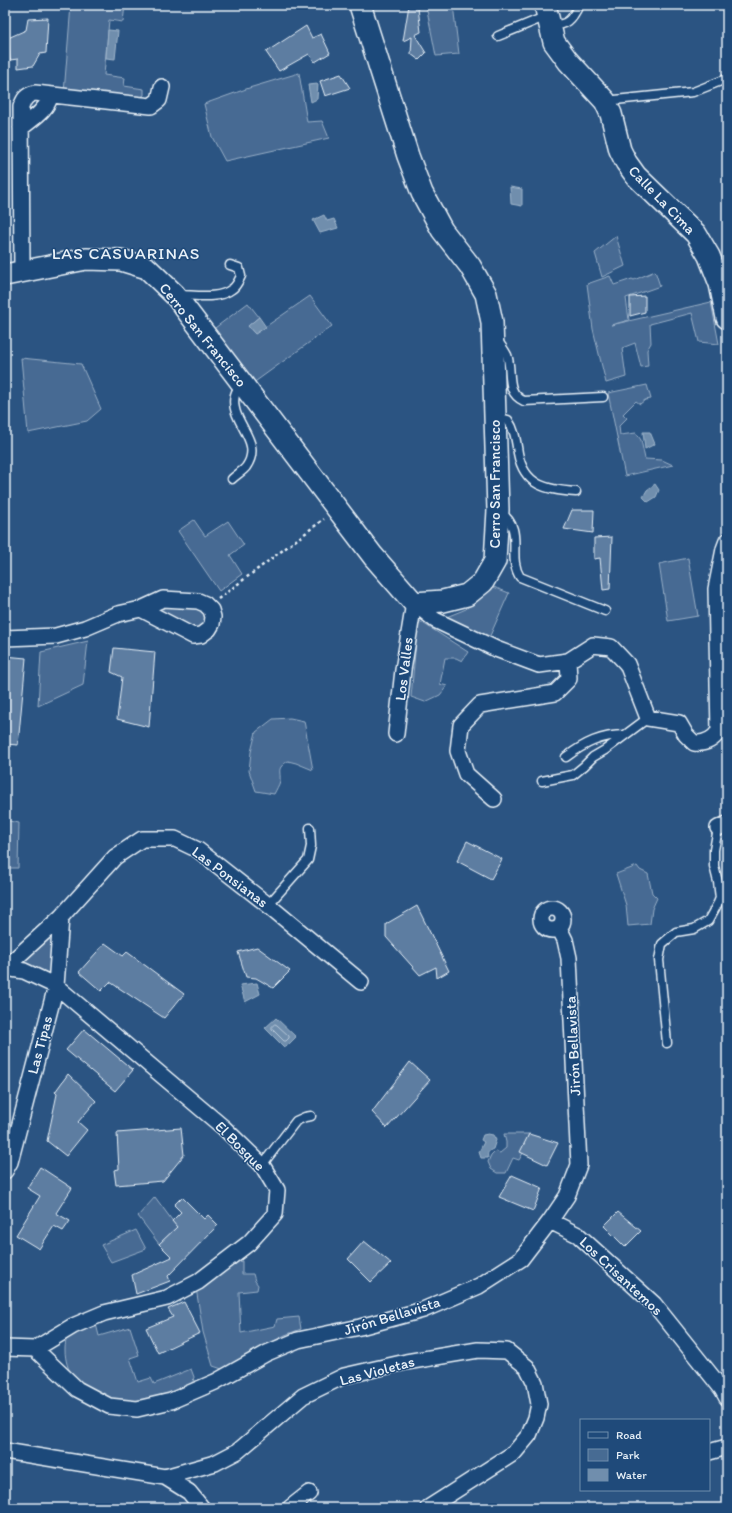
<svg xmlns="http://www.w3.org/2000/svg" width="732" height="1513" font-family="Itim,sans-serif">
  <style>
    .green { fill: #476b93; stroke: #98aec6 }
    .water { fill: #708ead; stroke: #a0b6cb }
    .lines { fill: none; stroke-linecap: round; stroke-linejoin: round }
    .shore { stroke: #b8c9da; stroke-width: 1 }
    .building { fill: #5d7da1; stroke: #e8f1f8 }
    .lane-casing { stroke: #e8f1f8; stroke-width: 11 }
    .street-casing { stroke: #e8f1f8; stroke-width: 18 }
    .secondary-casing { stroke: #e8f1f8; stroke-width: 24 }
    .path { stroke: #e8f1f8; stroke-width: 2.5; stroke-dasharray: 3 3; stroke-linecap: butt }
    .lane { stroke: #1f4a7a; stroke-width: 8 }
    .street { stroke: #1f4a7a; stroke-width: 15 }
    .secondary { stroke: #1f4a7a; stroke-width: 21 }
    .labels { text-anchor: middle; dominant-baseline: central; stroke-width: 3; stroke-linejoin: round; paint-order: stroke }
    .street-label { font-size: 15px; fill: #e8f1f8; stroke: #1f4a7a }
    .quarter-label { font-size: 17px; letter-spacing: 1px; fill: #e8f1f8; stroke: #1f4a7a }
  </style>
  <rect width="100%" height="100%" fill="#2b5482"/>
  <filter id="ink" filterUnits="userSpaceOnUse"><feTurbulence type="fractalNoise" baseFrequency=".025" numOctaves="2"/><feDisplacementMap in="SourceGraphic" scale="8" xChannelSelector="R" yChannelSelector="G"/><feConvolveMatrix kernelMatrix="1 2 1 2 8 2 1 2 1" color-interpolation-filters="sRGB"/></filter>
  <g filter="url(#ink)">
    <!-- green -->
    <path class="green" d="M71,5H125L123,22L109,20L104,75L125,78L124,86L144,89V95L137,100L64,93Z
      M426,5H453L459,54L436,56Z
      M299,73L307,122L322,121L329,138L225,161L212,137L204,104L249,88Z
      M616,236L625,266L602,277L595,253Z
      M655,271L660,286L626,298L629,320L611,325L711,302L719,344L699,342L692,313L650,324L651,343L647,350L648,366L641,367L635,343L622,348L626,377L606,383L593,329L587,284L610,276L614,285L632,279L634,280Z
      M310,296L332,326L252,384L211,331L248,303L259,317L248,326L255,334Z
      M21,358L81,364L101,409L87,421L28,433Z
      M647,385L651,399L645,400L640,404L636,401L623,414L627,418L619,426L620,435L636,433L641,440L645,459L662,460L673,465L625,476L608,393Z
      M194,520L205,536L228,521L244,545L230,555L242,574L219,591L178,531Z
      M688,558L698,616L668,621L659,564Z
      M491,586L509,593L489,638L444,618L466,609Z
      M163,599L211,610L201,635L141,609Z
      M418,620L468,652L462,661L456,658H445L440,684L447,686L440,695L425,702L411,697Z
      M88,641L83,685L38,706L41,652Z
      M290,718L304,721L313,770L296,763L288,761C276,769 281,770 280,781C279,785 276,790 274,794L256,791L249,771L251,752L256,732L273,719Z
      M5,811L9,821L19,823L18,868H5Z
      M637,866L640,870L648,874L652,893L657,898L652,909L650,924L628,926L626,905L616,874Z
      M61,917L56,986L6,968Z
      M504,1134H529L521,1152L523,1153L519,1160L513,1158L506,1173H497L491,1169L488,1162L491,1155L495,1151L500,1153L506,1148V1142Z
      M155,1197L177,1227L159,1244L138,1216Z
      M136,1230L146,1249L111,1262L101,1245Z
      M242,1261V1274H253L255,1281L258,1285L257,1290L239,1292L241,1333L275,1326L277,1319L299,1317L301,1329L285,1335L222,1369L213,1366L203,1332L196,1288L230,1263Z
      M95,1320L99,1336L130,1327L139,1355L130,1358L138,1382L151,1378L154,1384L191,1369L194,1377L193,1382C175,1393 149,1402 127,1401C110,1401 86,1391 74,1378C68,1371 65,1359 65,1350C65,1345 66,1336 70,1333C74,1328 89,1323 95,1320Z"/>
    <!-- water -->
    <path class="water" d="M108,30L118,31L115,59L106,58Z
      M318,84L317,99L311,102L308,85Z
      M510,187L522,189V206L511,204Z
      M324,215L327,221L334,219L338,228L320,233L313,220Z
      M259,317L266,327L255,334L248,326Z
      M643,432H650L655,444L645,449Z
      M655,484L659,490L656,497L648,502L643,497L647,490Z
      M257,983L260,994L245,1002L240,985Z
      M276,1018L296,1037L285,1048L265,1028Z
      M488,1134L493,1135L496,1140L493,1149C488,1151 487,1153 488,1158H481L479,1152L484,1142L481,1140L483,1135Z"/>
    <g class="lines">
      <!-- shore -->
      <path class="shore" d="M275,1024L277,1025L289,1036V1038L286,1041H284L272,1029V1027Z"/>
    </g>
    <!-- building -->
    <path class="building" d="M409,5L418,8L421,32L415,35L426,53L419,60L411,54L412,37L403,41Z
      M48,18L46,53L40,54L33,66L18,68V59L10,60L8,38L26,30L28,19Z
      M306,26L312,38L321,34L330,53L315,62L309,54L279,71L266,52Z
      M341,74L350,88L325,96L320,81Z
      M645,296V312L630,316V297Z
      M572,510H594L593,533L564,529Z
      M612,537L610,589L603,590L600,558L594,559V538Z
      M114,648L155,652L149,727L117,719L122,677L111,672Z
      M5,656L26,658L18,745L5,744Z
      M467,841L502,859L491,879L457,861Z
      M417,906L449,971L437,978L436,967L420,975L386,937V924Z
      M105,943L123,956L127,952L184,994L164,1018L110,982L101,991L79,972Z
      M257,947L290,971L273,988L256,978L246,977L238,952Z
      M84,1029L133,1070L115,1091L66,1050Z
      M410,1062L430,1080L387,1128L372,1112Z
      M68,1074L96,1101L78,1122L87,1130L66,1156L47,1141L57,1094L55,1092Z
      M181,1128L184,1155L163,1181L116,1185L114,1170L119,1169L117,1133Z
      M529,1134L558,1143L547,1165L520,1152Z
      M40,1167L72,1188L56,1213L70,1221L63,1231L54,1226L39,1249L16,1235L40,1196L27,1188Z
      M512,1175L542,1188L533,1211L499,1197Z
      M182,1197L204,1219L208,1215L218,1225L168,1276L170,1281L136,1294L132,1275L172,1257L159,1244L177,1227L172,1221L181,1212L174,1205Z
      M618,1212L641,1231L625,1247L604,1226Z
      M364,1241L391,1263L371,1282L348,1259Z
      M184,1302L200,1333L158,1353L146,1328L173,1317L168,1309Z"/>
    <g class="lines">
      <!-- lane casing -->
      <g class="lane-casing">
        <path id="lane" d="M550,25C567,26 572,20 579,5
          M498,36L547,16
          M605,101L693,92L726,79
          M178,295C195,295 218,300 232,289C236,287 239,280 241,276L239,268L230,265
          M496,343L500,344C502,347 505,351 507,355C513,371 504,392 524,401L603,397
          M497,417L508,420C515,430 516,441 518,453C524,486 547,490 576,492
          M232,479C236,475 243,471 246,467C265,440 228,422 235,395C236,391 239,387 242,384
          M500,512C526,530 506,555 520,577L605,611
          M566,757C585,743 601,735 625,735
          M542,781L573,775L584,766L593,757L605,750L648,718
          M268,905L308,860L311,846L310,828
          M667,1043L659,960L662,944L676,932L694,929L708,921L718,903L720,898L718,882L714,866V850L718,828
          M262,1165L296,1121L305,1117L311,1116"/>
      </g>
      <!-- street casing -->
      <g class="street-casing">
        <path id="street" d="M21,128C31,120 44,112 49,100L47,95
          M22,270L21,107C24,99 26,95 35,93L151,106L159,100L162,87
          M414,603L435,620L496,649L539,665L568,661L593,645L611,647L627,664L648,718L679,723L686,735L694,743C705,744 713,740 719,731L716,589L724,549L727,541
          M5,638L56,636L85,628L118,614L141,609L163,599L198,601L205,604L211,610L213,617L212,624L209,629L201,635L193,636L141,609
          M396,734L403,670L414,603
          M494,799L466,774L458,751L461,725L480,705L555,693L569,679L568,661
          M718,828L727,824
          M541 919a11 11 0 1 1 22 0a11 11 0 1 1-22 0Z
          M5,968L61,917L115,857L142,839H175L198,850L268,905L361,982
          M5,1171L10,1162L56,986L61,917
          M550,1221L578,1235L654,1304L722,1389L727,1398
          M5,1348L35,1349L73,1326L104,1313L167,1298L198,1282L249,1243L275,1214L277,1190L262,1165L224,1128L56,986L24,971L6,968
          M35,1349L77,1389L109,1406L137,1409L171,1401L215,1382L267,1353L298,1340L360,1327L423,1310L479,1286L521,1259L550,1221L567,1196L579,1165L569,958L565,940L559,928
          M5,1451L165,1477L215,1463L238,1451L303,1396L344,1376L406,1362L478,1350L507,1351L527,1367L535,1383L539,1404L536,1418L529,1435L514,1453L428,1508
          M709,1452L727,1447
          M165,1477L189,1492L202,1508
          M290,1508L309,1493"/>
      </g>
      <!-- secondary casing -->
      <g class="secondary-casing">
        <path id="secondary" d="M545,5L554,42L568,61L605,101L611,114L620,150L626,162L636,176L696,234L709,256L720,284L727,318
          M5,275L86,259L121,260L147,268L175,295L373,556L414,603L443,601L467,595L483,582L495,561L498,510L492,322L486,294L470,266L442,230L422,193L408,156L360,5"/>
      </g>
      <!-- path -->
      <path class="path" d="M218,599L324,519"/>
      <!-- lane -->
      <use href="#lane" class="lane"/>
      <!-- street -->
      <use href="#street" class="street"/>
      <!-- secondary -->
      <use href="#secondary" class="secondary"/>
    </g>
  </g>
  <g class="labels">
    <!-- street labels -->
    <g class="street-label">
      <text transform="translate(662 200) rotate(46)">Calle La Cima</text>
      <text transform="translate(203 335) rotate(51)">Cerro San Francisco</text>
      <text transform="translate(495 484) rotate(-90)">Cerro San Francisco</text>
      <text transform="translate(404 669) rotate(-83)">Los Valles</text>
      <text transform="translate(230 877) rotate(37)">Las Ponsianas</text>
      <text transform="translate(40 1045) rotate(-75)">Las Tipas</text>
      <text transform="translate(573 1046) rotate(-93)">Jirón Bellavista</text>
      <text transform="translate(240 1146) rotate(45)">El Bosque</text>
      <text transform="translate(621 1276) rotate(43)">Los Crisantemos</text>
      <text transform="translate(392 1316) rotate(-17)">Jirón Bellavista</text>
      <text transform="translate(377 1371) rotate(-15)">Las Violetas</text>
    </g>
    <!-- quarter labels -->
    <g class="quarter-label">
      <text x="126" y="253">LAS CASUARINAS</text>
    </g>
  </g>
  <!-- margin -->
  <rect width="732" height="1513" fill="none" stroke="#1f4a7a" stroke-width="20"/>
  <rect x="10" y="10" width="712" height="1493" fill="none" stroke="#e8f1f8" stroke-width="1.5" filter="url(#ink)"/>
  <!-- legend -->
  <rect x="580" y="1419" width="130" height="72" fill="#1f4a7a" stroke="#6f8dac"/>
  <rect x="588" y="1432" width="20" height="6" fill="#1f4a7a" stroke="#6f8dac"/>
  <text x="616" y="1439" font-size="12" fill="#e8f1f8">Road</text>
  <rect x="588" y="1449" width="20" height="12" fill="#476b93" stroke="#6f8dac"/>
  <text x="616" y="1459" font-size="12" fill="#e8f1f8">Park</text>
  <rect x="588" y="1469" width="20" height="12" fill="#708ead" stroke="#6f8dac"/>
  <text x="616" y="1479" font-size="12" fill="#e8f1f8">Water</text>
</svg>
